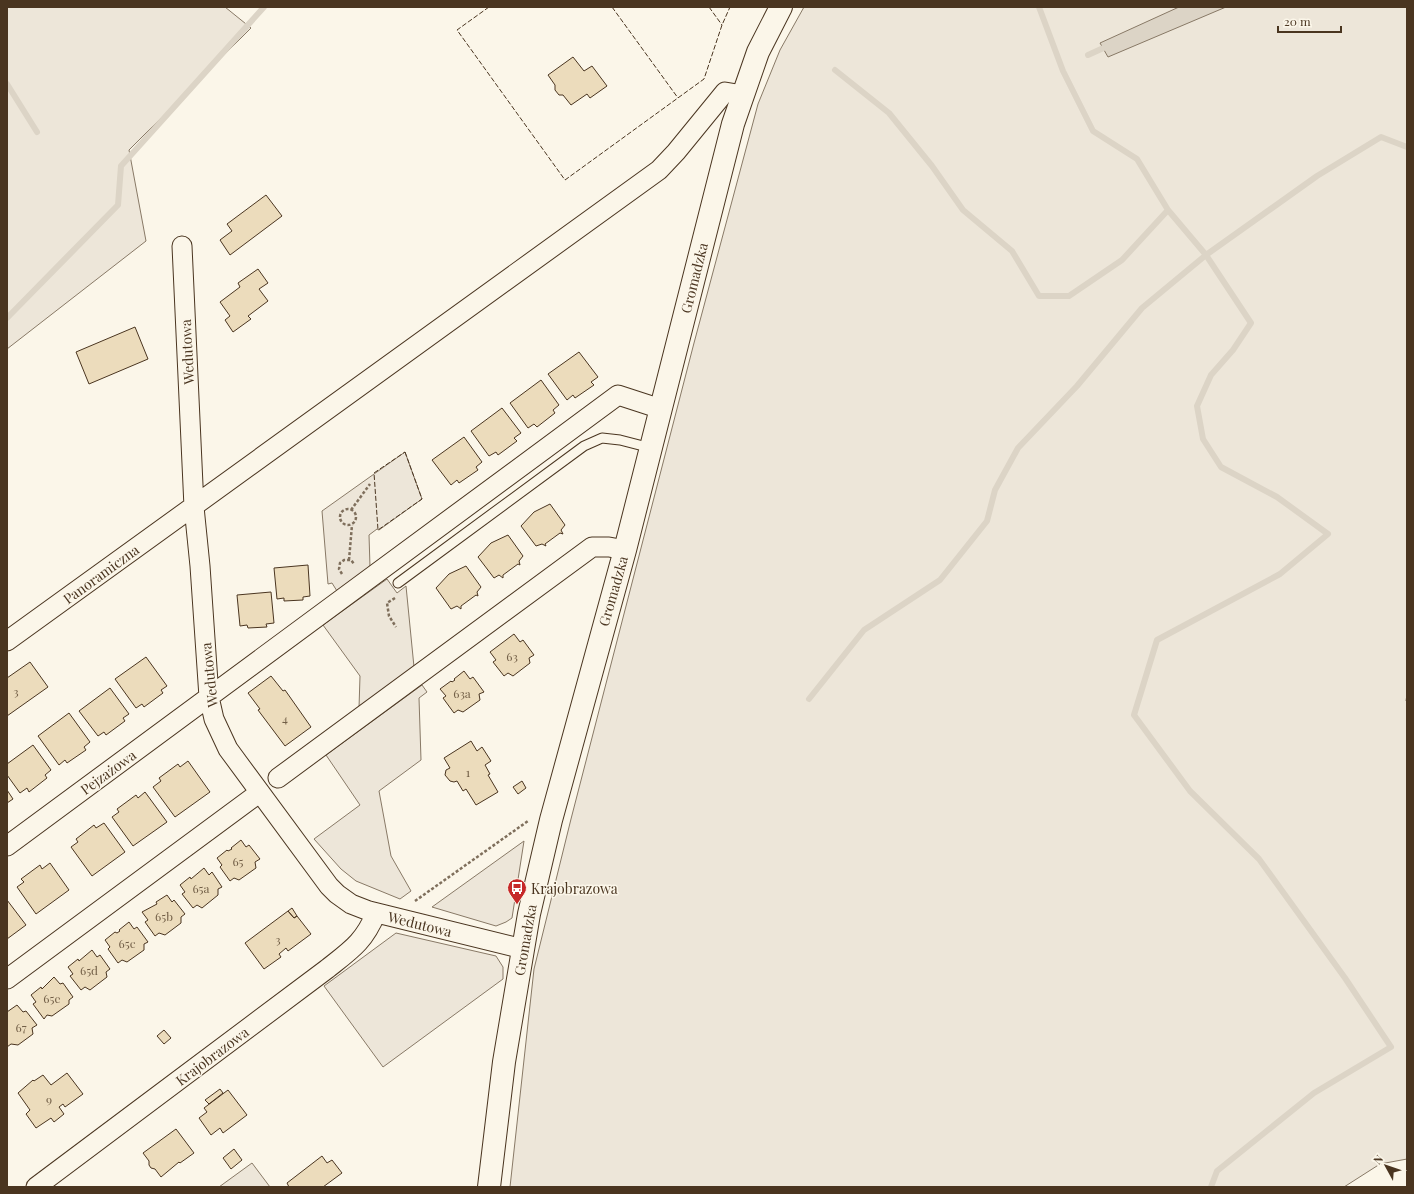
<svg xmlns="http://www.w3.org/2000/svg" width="1414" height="1194" font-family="'Playfair Display',serif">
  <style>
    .green { fill: #ede6d9; stroke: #887966 }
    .water { fill: #dcd4c6; stroke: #887966 }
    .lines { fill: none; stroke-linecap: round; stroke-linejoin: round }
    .stream { stroke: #dcd4c6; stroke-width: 6 }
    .building { fill: #ecdcbc; stroke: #4a3520 }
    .service-casing { stroke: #4a3520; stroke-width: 11 }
    .minor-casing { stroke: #4a3520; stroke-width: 21 }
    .tertiary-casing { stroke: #4a3520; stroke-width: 24 }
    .path { stroke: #7f6f5c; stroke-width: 2.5; stroke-dasharray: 3 2; stroke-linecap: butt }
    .service { stroke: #fbf6e9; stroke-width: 9 }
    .minor { stroke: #fbf6e9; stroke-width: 19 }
    .tertiary { stroke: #fbf6e9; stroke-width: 22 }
    .fence { stroke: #4a3520; stroke-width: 1; stroke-dasharray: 5 2; stroke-linecap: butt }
    .labels { text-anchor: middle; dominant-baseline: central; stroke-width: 3; stroke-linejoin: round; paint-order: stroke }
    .number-label { font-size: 12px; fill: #725f47 }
    .street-label { font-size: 14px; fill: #4a3520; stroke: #fbf6e9 }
    .poi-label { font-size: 14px; fill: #4a3520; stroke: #fbf6e9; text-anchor: start }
  </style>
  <rect width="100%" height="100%" fill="#fbf6e9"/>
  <!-- green -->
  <path class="green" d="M7,7H225L251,28L129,150L146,241L7,349Z
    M804,7H1407V694L1406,701H1407V1159L1380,1164L1344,1187H510L534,969L571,819L694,343L758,104L780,50Z
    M405,452L422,499L379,530L377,529L369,535L370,567L337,591L332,583L328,584L322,511Z
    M387,579L397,593L406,586L414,667L359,708L360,676L323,625Z
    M422,685L427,692L419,698L421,760L379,791L391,856L411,891L400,899L356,881L341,869L314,839L360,805L326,755Z
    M524,841L512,918L506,922L496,926L432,907Z
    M396,933L496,956L503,967V979L383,1067L324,986Z
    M252,1163L270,1187H219Z"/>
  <!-- water -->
  <path class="water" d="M1179,7H1226L1108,57L1100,43Z"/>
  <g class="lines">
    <!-- stream -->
    <path class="stream" d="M1039,7L1063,71L1093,131L1137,159L1168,210L1206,255L1251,323L1233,350L1211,375L1197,406L1203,439L1221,467L1277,497L1328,534L1280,574L1157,640L1134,715L1190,791L1259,859L1345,978L1391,1047L1314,1093L1217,1171L1211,1187
      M1088,55L1110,45
      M835,70L889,113L932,166L963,210L1012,251L1039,296H1069L1122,260L1168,210
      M7,84L37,132
      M7,318L118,205L121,166L264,7
      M809,699L864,630L940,580L987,521L995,490L1018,448L1077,386L1142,308L1206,255L1317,176L1381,137L1407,147"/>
  </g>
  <!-- building -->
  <path class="building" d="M573,57L584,71L592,66L607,86L590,98L587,94L571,105L563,95H559L555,90V85L548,75Z
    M266,195L282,216L230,255L220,240L232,231L227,224Z
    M258,269L268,283L259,289L268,301L248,316L251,319L233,332L225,320L230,316L220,302L240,287L238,283Z
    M135,327L148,359L89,384L76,352Z
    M579,352L598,377L591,382L594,385L575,398L573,395L567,400L548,374Z
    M541,380L559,405L553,410L555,413L537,427L534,424L528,428L510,403Z
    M502,408L521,433L514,438L517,441L498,455L496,452L489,456L471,431Z
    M464,437L482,462L476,467L478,470L459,483L457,480L451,485L432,460Z
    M550,504L565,525L561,530L563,534L560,533L545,544L546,546L542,544L536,546L521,526L534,512Z
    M508,535L523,556L519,561L520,565L518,564L503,575V578L499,575L494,578L478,557L491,543Z
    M308,565L310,596L303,597V600L284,601V598L277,599L274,568Z
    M466,566L481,587L477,592L478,596L476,595L461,606V609L457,606L451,609L436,588L449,574Z
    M271,592L274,623L266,624L267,627L248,628L247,625L240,626L237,595Z
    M514,634L520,642L523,640L534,655L529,658L530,663L513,676L508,673L504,676L493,662L496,660L490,652Z
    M146,657L167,686L161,690L163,693L144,707L142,704L136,708L115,679Z
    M30,662L48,687L7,716V678Z
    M464,671L470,679L473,677L484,692L479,694L480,700L463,712L458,710L454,713L443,698L446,696L440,689L451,681L452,682L455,680L454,679Z
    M271,676L283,691L285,690L311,727L285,746L258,710L260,709L248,693Z
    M110,688L129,714L123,718L125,721L106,735L104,732L98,736L79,711Z
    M69,713L90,742L84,747L86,750L67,763L65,760L59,765L38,736Z
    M471,741L477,751L482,747L491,761L485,765L490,774L488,775L498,792L476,805L466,789L463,791L457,781L454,782L450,781L445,775L446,770L450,768L444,758Z
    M33,745L51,770L45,775L47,778L29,792L27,788L20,793L7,775V764Z
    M188,761L210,792L175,817L153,787L161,781L159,778L178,764L180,767Z
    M522,781L526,788L518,794L513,787Z
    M7,790L13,799L7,803Z
    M145,792L167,822L133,846L112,817L119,812L117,809L136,795L138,798Z
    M104,823L125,852L92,876L71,847L78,842L76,839L94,825L96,828Z
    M241,840L246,847L249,845L260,859L255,862L256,868L239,880L234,878L230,881L220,867L222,865L217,858L227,850L228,851L232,849L231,848Z
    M50,863L69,890L36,914L17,887L24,882L21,879L40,865L42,869Z
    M204,868L209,875L212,872L222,887L218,889V895L202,908L197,905L193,908L182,894L185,892L180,885L190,877L191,879Z
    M167,895L172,902L174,900L185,914L181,917V923L165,935L159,933L155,936L145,922L148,920L142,912L157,904L156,902Z
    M7,900L26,925L7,939Z
    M292,908L297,916L294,918L288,911Z
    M288,911L294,918L297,916L311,934L288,951L286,948L279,954L281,957L264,969L245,943Z
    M129,922L134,929L137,927L148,942L144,944V950L127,962L122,960L118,963L108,949L110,947L105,940L115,932L117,933L120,931L119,930Z
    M92,950L97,957L100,955L110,969L106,972L107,977L90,990L85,987L81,990L70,976L73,974L68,967L78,959L79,961Z
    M54,977L60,984L63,983L73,997L69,1000V1004L52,1016L47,1015L44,1019L33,1004L36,1002L31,995L41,987L42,989Z
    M17,1005L23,1012L26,1011L37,1025L32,1028L33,1034L18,1045L11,1044L7,1047V1012Z
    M164,1030L171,1038L164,1044L157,1036Z
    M67,1073L83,1094L65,1107L63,1104L59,1107L64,1114L54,1122L51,1118L36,1128L26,1114L30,1110L18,1093L33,1080L34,1081L43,1075L51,1085Z
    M220,1089L223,1093L209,1104L205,1100Z
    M228,1090L247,1115L223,1133L220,1128L211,1135L199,1118L207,1112L204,1108Z
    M176,1129L194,1153L180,1163L179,1162L161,1177L155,1169L151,1168L149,1165V1161L143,1153Z
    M234,1149L242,1160L231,1169L223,1158Z
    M322,1156L327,1163L332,1160L342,1173L323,1187H289L287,1183Z"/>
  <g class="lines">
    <!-- service casing -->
    <g class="service-casing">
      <path id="service" d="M398,583L584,446L602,438L620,440L651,448"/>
    </g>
    <!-- minor casing -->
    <g class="minor-casing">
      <path id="minor" d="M182,246L194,507L200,566L209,697L214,719L228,749L329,886L337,894L351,904L369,911L523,949
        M7,641L659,170L676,152L725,92L743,95
        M278,778L592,547H609L625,550
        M7,846L618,395L661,409
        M7,979L259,793
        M36,1187L327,969C351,950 364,942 376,913"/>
    </g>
    <!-- tertiary casing -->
    <g class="tertiary-casing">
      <path id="tertiary" d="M489,1187L504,1062L529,914L551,820L625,550L733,124L758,52L781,7"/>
    </g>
    <!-- path -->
    <path class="path" d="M340 517a8 8 0 1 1 16 0a8 8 0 1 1-16 0Z
      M351,510L370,484
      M349,560L352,525
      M342,574L339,569L340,563L344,560H351L354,564
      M395,598L387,603L389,616L396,627
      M415,901L528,821"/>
    <!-- service -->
    <use href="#service" class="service"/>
    <!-- minor -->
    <use href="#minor" class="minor"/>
    <!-- tertiary -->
    <use href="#tertiary" class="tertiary"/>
    <!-- fence -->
    <path class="fence" d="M489,7L457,30L565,180L704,79L722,25L730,7
      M612,7L678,98
      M709,7L722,25
      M405,452L422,499L378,530L374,473Z"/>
  </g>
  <!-- icons -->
  <defs>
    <g id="bus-pin" transform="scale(1)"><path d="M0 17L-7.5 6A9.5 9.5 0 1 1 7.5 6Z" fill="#c62828" stroke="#fbf6e9"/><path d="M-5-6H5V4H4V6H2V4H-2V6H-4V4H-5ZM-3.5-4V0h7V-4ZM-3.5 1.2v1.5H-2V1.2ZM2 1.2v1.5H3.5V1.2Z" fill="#fff"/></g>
  </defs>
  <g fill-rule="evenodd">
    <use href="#bus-pin" x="517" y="888"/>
  </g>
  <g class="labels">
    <!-- number labels -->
    <g class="number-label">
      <text x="512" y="656">63</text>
      <text x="16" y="691">3</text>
      <text x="462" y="693">63a</text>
      <text x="285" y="718">4</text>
      <text x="468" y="772">1</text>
      <text x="238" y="861">65</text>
      <text x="201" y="888">65a</text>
      <text x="164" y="916">65b</text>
      <text x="278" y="939">3</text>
      <text x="127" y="943">65c</text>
      <text x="89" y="970">65d</text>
      <text x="52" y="998">65e</text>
      <text x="21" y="1027">67</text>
      <text x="49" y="1099">9</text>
    </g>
    <!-- street labels -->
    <g class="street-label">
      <text transform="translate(694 278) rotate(-76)">Gromadzka</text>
      <text transform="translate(187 352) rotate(-93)">Wedutowa</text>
      <text transform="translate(101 574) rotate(-36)">Panoramiczna</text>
      <text transform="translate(613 591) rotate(-74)">Gromadzka</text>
      <text transform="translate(209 675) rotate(-96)">Wedutowa</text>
      <text transform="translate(108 772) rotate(-36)">Pejzażowa</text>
      <text transform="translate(420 924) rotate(14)">Wedutowa</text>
      <text transform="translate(525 940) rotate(-80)">Gromadzka</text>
      <text transform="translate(212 1056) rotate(-37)">Krajobrazowa</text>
    </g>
    <!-- poi labels -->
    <g class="poi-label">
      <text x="531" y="888">Krajobrazowa</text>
    </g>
  </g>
  <!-- border -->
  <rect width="1414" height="1194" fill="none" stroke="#4a3520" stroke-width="16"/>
  <!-- north arrow -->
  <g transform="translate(1386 1166) rotate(310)" stroke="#fbf6e9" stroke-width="3" paint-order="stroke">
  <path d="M0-3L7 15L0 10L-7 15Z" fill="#4a3520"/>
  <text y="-6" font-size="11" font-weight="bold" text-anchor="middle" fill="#4a3520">N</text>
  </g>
  <!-- scale -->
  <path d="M1278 26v6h63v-6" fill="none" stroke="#4a3520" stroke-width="2"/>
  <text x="1284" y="26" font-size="12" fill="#4a3520" stroke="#fbf6e9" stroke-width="3" paint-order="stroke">20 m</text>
</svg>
